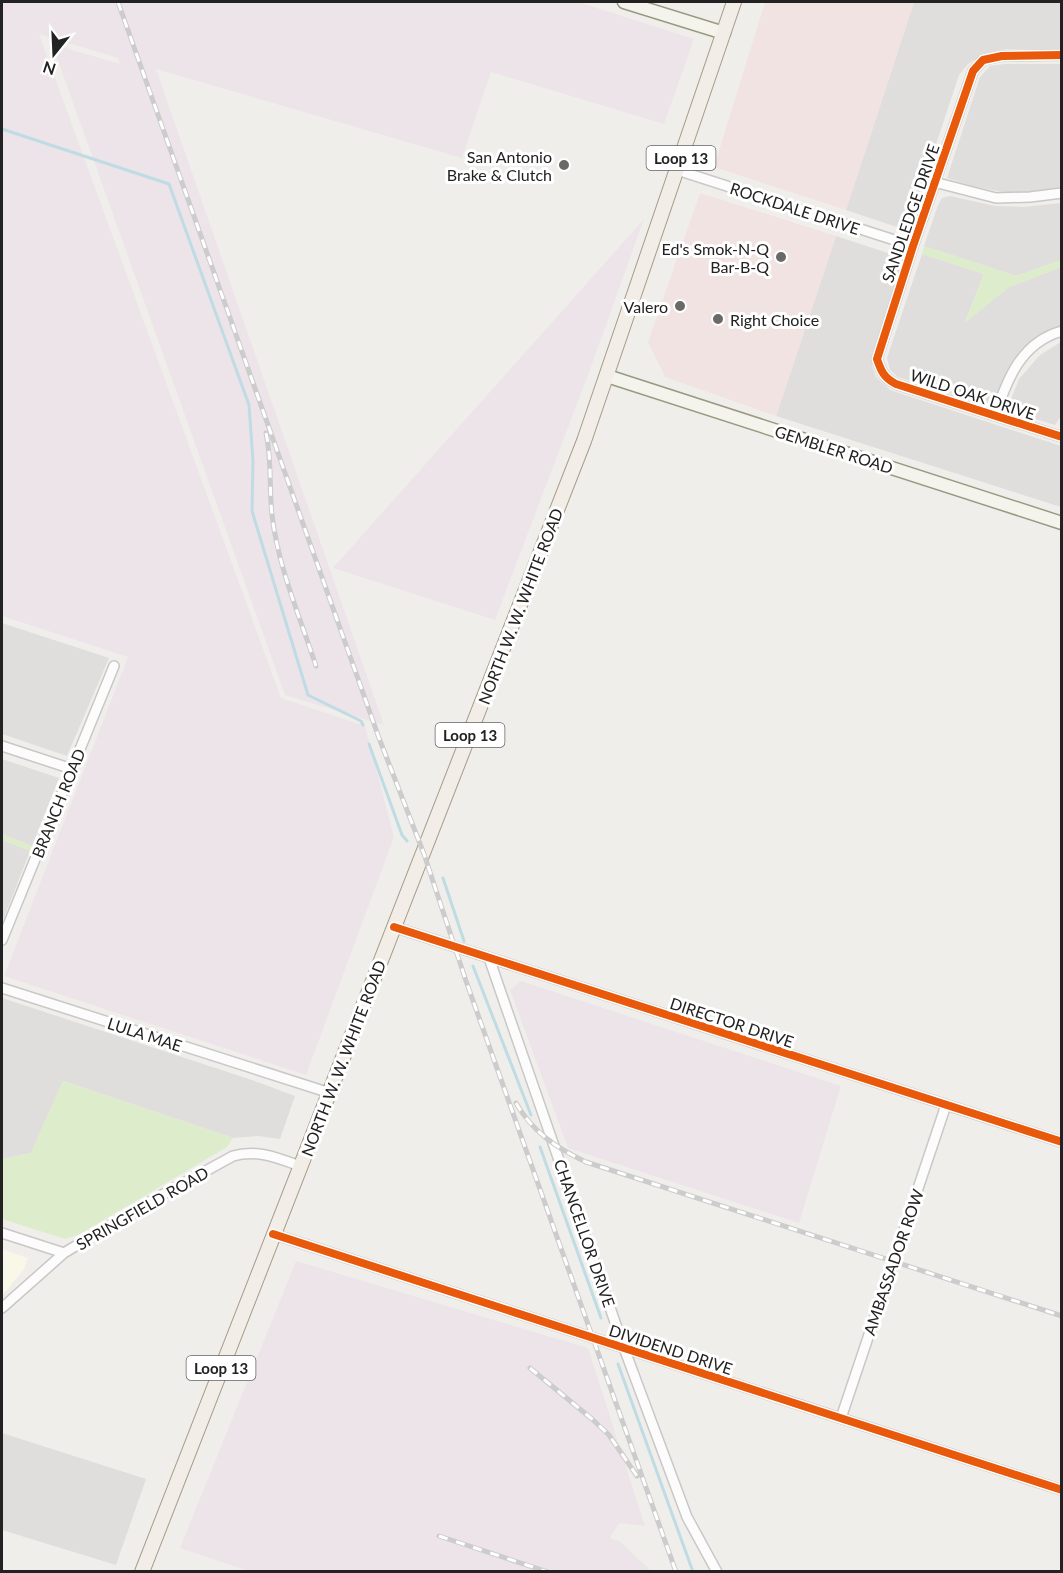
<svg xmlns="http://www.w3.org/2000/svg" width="1063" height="1573" font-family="Lato,sans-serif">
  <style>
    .residential { fill: #dfdedc }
    .commercial { fill: #f1e3e1 }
    .industrial { fill: #ede4e9 }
    .education { fill: #f8f7e8 }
    .grass { fill: #ddeccb }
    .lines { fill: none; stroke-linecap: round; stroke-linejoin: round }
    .stream { stroke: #bfdbe3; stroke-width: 3 }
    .street-casing { stroke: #c9c8c7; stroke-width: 12 }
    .secondary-casing { stroke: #999a82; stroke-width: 15 }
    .primary-casing { stroke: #a79c86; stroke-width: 16 }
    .street { stroke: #fdfcfc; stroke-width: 9 }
    .secondary { stroke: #f4f4ed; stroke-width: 12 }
    .primary { stroke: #f3ede7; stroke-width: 14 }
    .rail-casing { stroke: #ccc; stroke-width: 5 }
    .rail { stroke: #fff; stroke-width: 3; stroke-dasharray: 9; stroke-linecap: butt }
    .cycleway-casing { stroke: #fff; stroke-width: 11 }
    .cycleway { stroke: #e8590c; stroke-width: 8 }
    .poi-dot { fill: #6a6968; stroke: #fff; stroke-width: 2 }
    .labels { text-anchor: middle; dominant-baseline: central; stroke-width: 6; stroke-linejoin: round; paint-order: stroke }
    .shield { fill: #fff; stroke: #646464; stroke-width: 1.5 }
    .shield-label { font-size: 15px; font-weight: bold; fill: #222 }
    .poi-label { font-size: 16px; fill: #222; stroke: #fff; text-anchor: end }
    .street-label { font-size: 16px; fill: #222; stroke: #fff }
  </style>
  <rect width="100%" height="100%" fill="#f0eeeb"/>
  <!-- residential -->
  <path class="residential" d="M914,2H1061V49H1007L984,54L968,64L959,75L909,226L900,228L846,210Z
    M1005,64H1061V187L1031,192H1002L972,186L947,178L980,77L990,66Z
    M950,196L995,206L1023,207L1061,203V260L1016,276L924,246L938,205L942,198Z
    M836,236L888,253L901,264L872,357V366L876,377L890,390L1061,446V507L776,416Z
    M922,254L984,274L965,322L1009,287L1061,267V326L1031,343L1016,358L1005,375L997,396L992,402L984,404L898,377L890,370L887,358Z
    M1061,342V416L1055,425L1016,413L1011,407V399L1019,379L1040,355Z
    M2,623L109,658L67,756L2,734Z
    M2,759L59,778L32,846L2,834Z
    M2,840L30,851L2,923Z
    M2,998L252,1080L295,1096L280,1139L258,1136L233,1138L63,1081L31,1153L2,1159Z
    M2,1433L146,1479L116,1565L2,1530Z"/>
  <!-- commercial -->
  <path class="commercial" d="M765,2H914L846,210L714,167Z
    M700,193L836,236L776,416L665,377L648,342Z"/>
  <!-- industrial -->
  <path class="industrial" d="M2,2H578L694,39L664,124L491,72L462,158L156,69L384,725L285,695L52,44L120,64L118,58L39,34L281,698L365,726L394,837L306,1075L4,976L128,657L2,616Z
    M644,219L591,367L495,620L333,568Z
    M521,981L841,1086L799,1223L568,1148L510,990Z
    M296,1261L588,1348L645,1526L619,1523L610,1538L621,1542L651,1571L251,1572L180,1548Z"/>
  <!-- education -->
  <path class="education" d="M2,1249L28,1258L24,1269L2,1296Z"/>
  <!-- grass -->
  <path class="grass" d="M924,246L1016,276L1061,260V267L1009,287L965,323L984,274L922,254Z
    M2,834L32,846L30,851L2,840Z
    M63,1081L233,1138L227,1147L78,1235L65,1239L2,1219V1159L31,1153Z"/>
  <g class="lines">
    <!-- stream -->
    <path class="stream" d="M2,129L169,184L249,405L253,461L252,511L308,695L361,721L363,725
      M369,744L402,835L407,841
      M443,878L464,941
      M473,966L531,1115
      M540,1147L601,1318
      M618,1364L693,1572"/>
    <!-- street casing -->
    <g class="street-casing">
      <path id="street" d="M1062,55L1002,56L983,60L973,71L913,246L877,359C881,371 884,378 896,384L1062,437
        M677,170L913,246
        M934,182L996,198L1030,197L1062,193
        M995,415C1007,380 1021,342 1062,331
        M2,746L72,769
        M394,927L1062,1142
        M2,940L114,666
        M489,958L624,1348L687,1517L717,1572
        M2,988L330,1093
        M2,1233L64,1253
        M273,1234L1062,1490
        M2,1308L64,1253L140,1207L233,1156C257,1149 278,1158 300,1166
        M841,1418L946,1105"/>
    </g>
    <!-- secondary casing -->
    <g class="secondary-casing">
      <path id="secondary" d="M624,2L724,33
        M607,376L1062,523"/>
    </g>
    <!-- primary casing -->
    <g class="primary-casing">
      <path id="primary" d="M142,1572L584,441L734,2"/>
    </g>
    <!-- street -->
    <use href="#street" class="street"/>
    <!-- secondary -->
    <use href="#secondary" class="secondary"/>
    <!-- primary -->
    <use href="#primary" class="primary"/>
    <!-- rail casing -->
    <g class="rail-casing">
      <path id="rail" d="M118,2L379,738L424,854L466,981L676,1572
        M266,433C272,460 269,488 272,515C278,567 300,617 316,666
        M516,1103C532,1131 556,1148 586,1162L1062,1316
        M530,1368L592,1419L609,1435L637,1476
        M439,1536L548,1572"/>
    </g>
    <!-- rail -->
    <use href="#rail" class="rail"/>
    <!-- cycleway casing -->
    <g class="cycleway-casing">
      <path id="cycleway" d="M1062,55L1002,56L983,60L973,71L913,246L877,359C881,371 884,378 896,384L1062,437
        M394,927L1062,1142
        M273,1234L1062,1490"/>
    </g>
    <!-- cycleway -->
    <use href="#cycleway" class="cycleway"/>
  </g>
  <!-- markers -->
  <g class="poi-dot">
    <circle cx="564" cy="165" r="6"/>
    <circle cx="781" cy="257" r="6"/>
    <circle cx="680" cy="306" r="6"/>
    <circle cx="718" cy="319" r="6"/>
  </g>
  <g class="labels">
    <!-- shield labels -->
    <g class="shield">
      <rect x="646.5" y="146" width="69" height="24" rx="4.5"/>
      <rect x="435.5" y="723" width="69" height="24" rx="4.5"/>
      <rect x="186.5" y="1356" width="69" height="24" rx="4.5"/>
    </g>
    <g class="shield-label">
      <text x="681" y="158">Loop 13</text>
      <text x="470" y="735">Loop 13</text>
      <text x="221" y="1368">Loop 13</text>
    </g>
    <!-- poi labels -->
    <g class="poi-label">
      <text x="552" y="156">San Antonio<tspan x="552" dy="18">Brake &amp; Clutch</tspan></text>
      <text x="769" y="248">Ed's Smok-N-Q<tspan x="769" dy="18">Bar-B-Q</tspan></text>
      <text x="668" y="306">Valero</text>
      <text x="730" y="319" text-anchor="start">Right Choice</text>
    </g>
    <!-- street labels -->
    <g class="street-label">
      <text transform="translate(795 208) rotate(18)">ROCKDALE DRIVE</text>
      <text transform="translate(910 213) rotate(-71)">SANDLEDGE DRIVE</text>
      <text transform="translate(973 394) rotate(18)">WILD OAK DRIVE</text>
      <text transform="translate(834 449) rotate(18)">GEMBLER ROAD</text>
      <text transform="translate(520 606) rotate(-69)">NORTH W. W. WHITE ROAD</text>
      <text transform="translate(58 803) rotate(-68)">BRANCH ROAD</text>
      <text transform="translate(732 1022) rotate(18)">DIRECTOR DRIVE</text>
      <text transform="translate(145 1034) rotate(18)">LULA MAE</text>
      <text transform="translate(343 1058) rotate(-69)">NORTH W. W. WHITE ROAD</text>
      <text transform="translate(142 1208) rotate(-30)">SPRINGFIELD ROAD</text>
      <text transform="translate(585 1233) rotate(71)">CHANCELLOR DRIVE</text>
      <text transform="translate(893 1262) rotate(-71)">AMBASSADOR ROW</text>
      <text transform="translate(671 1349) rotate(18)">DIVIDEND DRIVE</text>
    </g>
  </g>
  <!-- border -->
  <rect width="1063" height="1573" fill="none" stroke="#222222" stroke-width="6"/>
  <!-- north arrow -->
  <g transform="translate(54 54) rotate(198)" stroke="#ffffff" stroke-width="4.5" paint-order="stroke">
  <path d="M0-4.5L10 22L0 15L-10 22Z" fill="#222222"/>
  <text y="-9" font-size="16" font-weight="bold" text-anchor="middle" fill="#222222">N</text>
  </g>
</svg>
